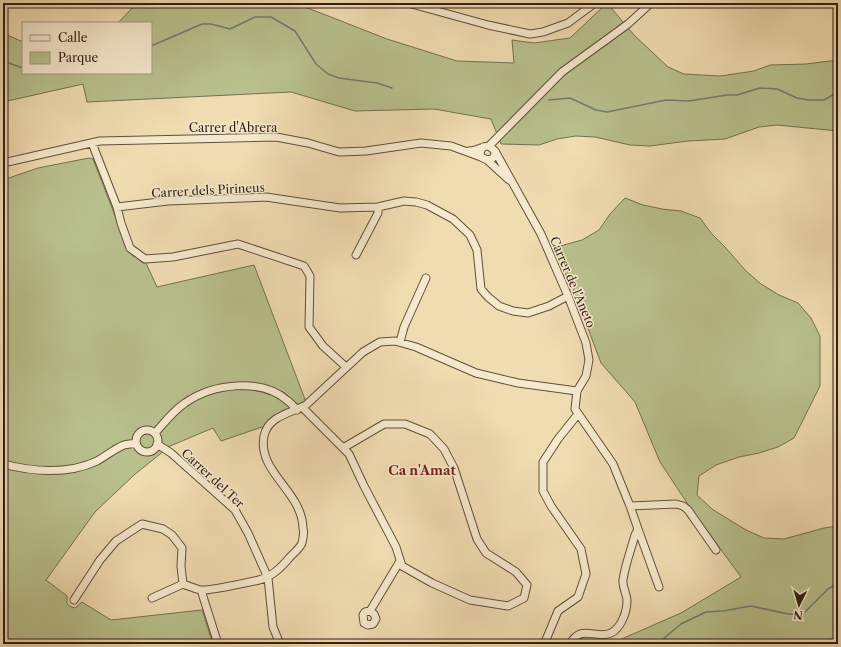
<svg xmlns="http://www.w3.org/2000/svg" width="841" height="647" font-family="'Libre Caslon Text',serif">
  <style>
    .green { fill: #b8c08d; stroke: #747051 }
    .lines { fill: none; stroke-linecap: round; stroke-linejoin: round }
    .stream { stroke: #707d70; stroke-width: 1.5 }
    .minor-casing { stroke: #614e3c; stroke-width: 9 }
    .minor { stroke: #f5e8cc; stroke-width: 7 }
    .labels { text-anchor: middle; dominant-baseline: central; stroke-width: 3; stroke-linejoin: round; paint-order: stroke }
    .street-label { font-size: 12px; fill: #311f15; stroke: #f5e8cc }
    .neighbourhood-label { font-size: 13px; font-weight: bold; fill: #7a1f14; stroke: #f5e8cc }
  </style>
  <rect width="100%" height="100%" fill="#f0dcb1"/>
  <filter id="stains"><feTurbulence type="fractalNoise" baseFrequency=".005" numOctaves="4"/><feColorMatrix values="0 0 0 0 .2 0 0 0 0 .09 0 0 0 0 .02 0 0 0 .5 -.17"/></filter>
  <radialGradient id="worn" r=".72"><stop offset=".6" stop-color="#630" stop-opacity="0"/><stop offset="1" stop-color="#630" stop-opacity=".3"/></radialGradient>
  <!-- green -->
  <path class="green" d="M145,3H295L387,39L457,61L514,63L512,40L534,43L570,38L607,3L634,35L668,67L684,74L720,76L754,71L770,65L806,64L838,60V131L777,125L759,127L725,139L688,141L650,146L630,145L595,137L576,136L557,139L539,145L501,144L491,119L434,109L355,111L291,92L87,102L83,84L3,102V33L23,42V73H151V23H118L132,8Z
    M89,158L93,159L128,249L133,256L145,261L157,287L254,265L306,402L265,426L221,441L213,428L170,446L134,475L95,512L46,580L67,596V603L69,606L75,608L82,602L111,620L202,610L213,644H3V180L38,168Z
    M625,198L643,205L662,209L681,211L700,218L711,233L725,247L746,271L761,284L779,295L798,303L811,318L820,336V386L794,438L778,447L759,453L739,457L716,465L699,476L697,495L712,509L746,530L764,538L784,539L824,528L838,526V639H830L824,644H576L579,639L617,641L681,613L741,577L689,506L660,462L635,402L601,363L573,289L553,248L582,240L599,230L610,214Z"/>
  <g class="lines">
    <!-- stream -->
    <path class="stream" d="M151,46L202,24H211L230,29L255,17H271L295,31L316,64L328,74L339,78L377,83L392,88
      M3,61L23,68
      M549,100L570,98L596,110L607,112L666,100L689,101L727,95H737L760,88L777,89L797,98L808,100H824L838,92
      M657,644L681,624L706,612L723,611L751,606L788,614H797L805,612L828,589L838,583"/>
    <!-- minor casing -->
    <g class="minor-casing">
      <path id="minor" d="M408,3L488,25L530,34L543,32L568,23L595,3
        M92,143L117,207L121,223L130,248L145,259L173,257L238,244L304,266L310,276L309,327L323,346L346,367
        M489,146L562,72L628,24L651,3
        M469,151C478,151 481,146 489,146L495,151V155L492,159L487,160L481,157L480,152L483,147
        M495,151L541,234L568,296L586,343L589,360L586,376L577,391L575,409L613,464L630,506L638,529L635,535C631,550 625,565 623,580C622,587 627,594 627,601C627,612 621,628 611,633C595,640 582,623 570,644
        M487,160L509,180
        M3,163L100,141L276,137L308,143L339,152L366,151L421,143L451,146L481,157
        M117,207L168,201L266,197L340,208L378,207L404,201L416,202L427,205L453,219L470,235L477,250L481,289L488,297L499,306L513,311L528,313L549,306L568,296
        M356,255L378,213V207
        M400,342L404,327L426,278
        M302,407L349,454L364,486L396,547L402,566L432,583L470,600L508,606L524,598L527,585L516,572L486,553L477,539L454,468L444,449L430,434L405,424H384L343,448
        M136 441a11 11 0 1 1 22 0a11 11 0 1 1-22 0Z
        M155,433C164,423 173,411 185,403C212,384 261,377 288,401C291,403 294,407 297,410
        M157,444L171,453L235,510L248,533L268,578L273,627L280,644
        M3,464C34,472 67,475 97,461C106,456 114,449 124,445C127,444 132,444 136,443
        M630,506L676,504L683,506L688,510L716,550
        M638,529L659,587
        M183,584C188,586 194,588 200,590C208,591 250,582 259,580C272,577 282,567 290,557C294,553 300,548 302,543C303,539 304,532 303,528C302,491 257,472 264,436C268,416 291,413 306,405L363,352L380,342L395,341L416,347L476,373L518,383L577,391
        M201,590L218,644
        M152,598L183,584
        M74,600L100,560L116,541L142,524L163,529L172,535L182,548L181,566L183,584
        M370,611L374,614L376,619L373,624L368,625L364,623L363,615L365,612L370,611L400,561
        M540,644L545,642L558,611L578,597L586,574L581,549L551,506L543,491V462L558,439L578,414"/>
    </g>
    <!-- minor -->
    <use href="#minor" class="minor"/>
  </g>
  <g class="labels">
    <!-- street labels -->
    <g class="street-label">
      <text x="233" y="127">Carrer d'Abrera</text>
      <text transform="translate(208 190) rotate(-3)">Carrer dels Pirineus</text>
      <text transform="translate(573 282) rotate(67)">Carrer de l'Aneto</text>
      <text transform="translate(213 478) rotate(43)">Carrer del Ter</text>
    </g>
    <!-- neighbourhood labels -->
    <g class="neighbourhood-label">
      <text x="422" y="470">Ca n'Amat</text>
    </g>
  </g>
  <!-- margin -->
  <rect width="841" height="647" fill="none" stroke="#f0dcb1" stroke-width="16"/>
  <rect x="4" y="4" width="833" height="639" fill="none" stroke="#311f15" stroke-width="2"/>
  <rect x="8" y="8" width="825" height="631" fill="none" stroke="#311f15"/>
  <!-- legend -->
  <rect x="22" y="22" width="130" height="52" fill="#f5e8cc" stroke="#a79883"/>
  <rect x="30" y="35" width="20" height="6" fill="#f5e8cc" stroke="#a79883"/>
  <text x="58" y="42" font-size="12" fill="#311f15">Calle</text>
  <rect x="30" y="52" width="20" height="12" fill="#b8c08d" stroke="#a79883"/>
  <text x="58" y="62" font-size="12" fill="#311f15">Parque</text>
  <!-- north arrow -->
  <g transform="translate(799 605) rotate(185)" stroke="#f5e8cc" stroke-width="3" paint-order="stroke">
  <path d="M0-3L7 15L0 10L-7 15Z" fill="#311f15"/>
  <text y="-6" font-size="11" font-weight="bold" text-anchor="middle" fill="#311f15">N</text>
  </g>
  <rect width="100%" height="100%" filter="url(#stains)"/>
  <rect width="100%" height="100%" fill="url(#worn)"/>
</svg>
